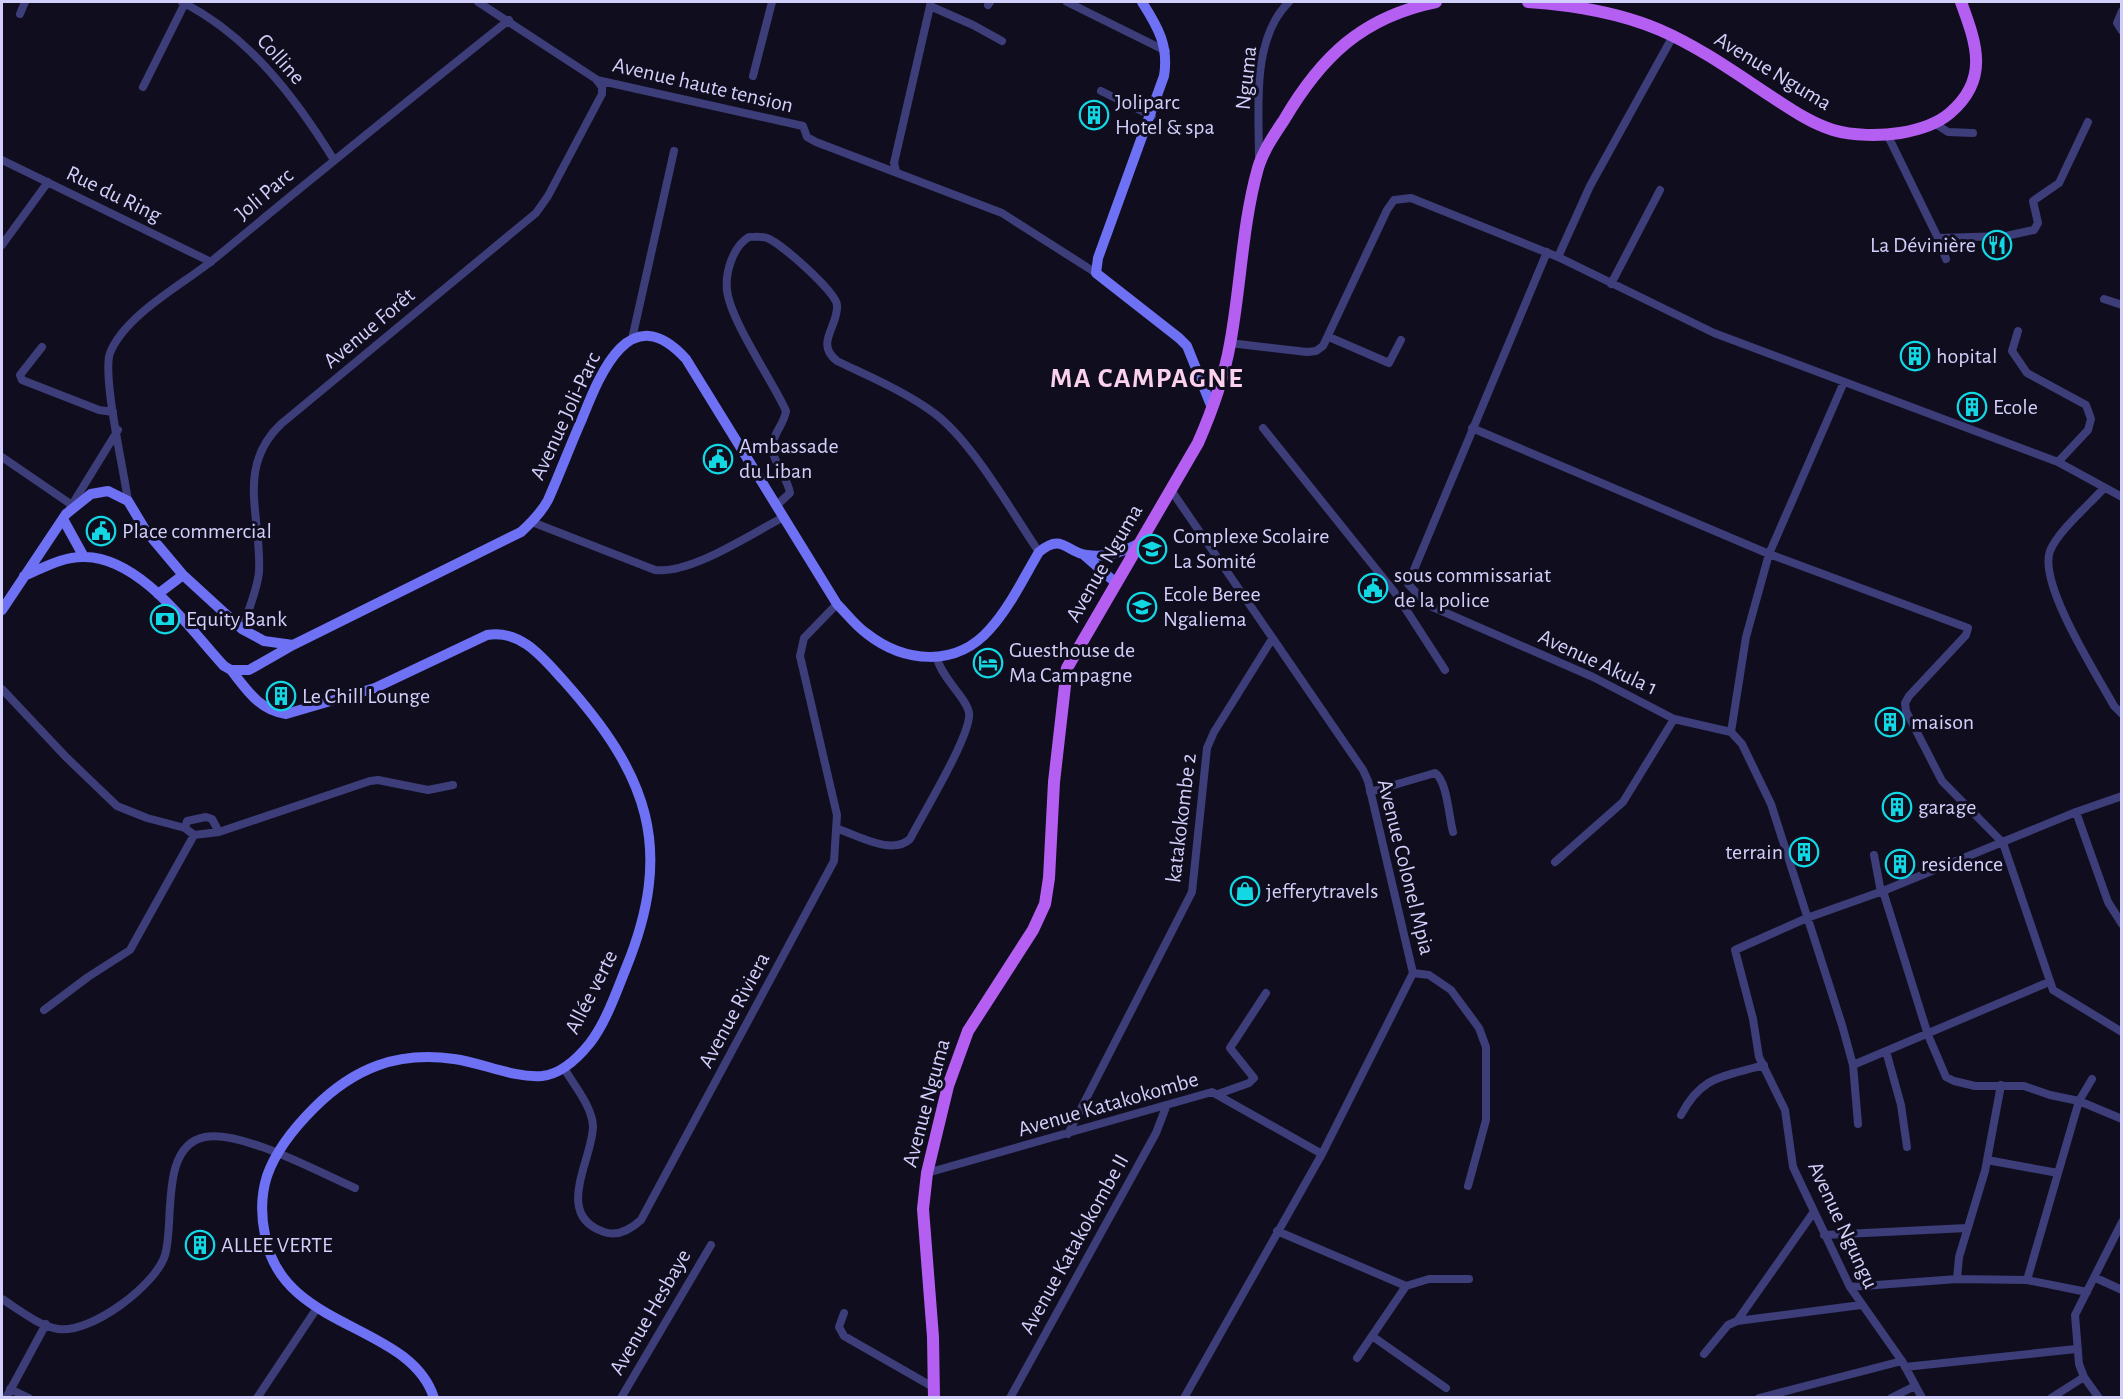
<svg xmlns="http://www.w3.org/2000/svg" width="2123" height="1399" font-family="'Alegreya Sans',sans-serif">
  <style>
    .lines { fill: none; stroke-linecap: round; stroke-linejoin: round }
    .street { stroke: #3d3d7a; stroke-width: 8 }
    .secondary { stroke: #6e71f3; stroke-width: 10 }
    .primary { stroke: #b45ff2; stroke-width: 12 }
    .labels { text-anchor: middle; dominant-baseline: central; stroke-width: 6; stroke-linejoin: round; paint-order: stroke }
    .street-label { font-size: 22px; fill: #d2cffb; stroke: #100e1e }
    .poi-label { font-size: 22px; fill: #d2cffb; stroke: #100e1e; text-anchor: start }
    .district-label { font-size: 28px; font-weight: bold; letter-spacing: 1.5px; fill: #fbd1ee; stroke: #100e1e }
  </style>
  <rect width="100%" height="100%" fill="#100e1e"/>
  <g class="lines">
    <!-- street -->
    <path class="street" d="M182,2C249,36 295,97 334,160
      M1067,2L1166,51
      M988,5L990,2
      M930,6L973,25L1002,41
      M2122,11L2117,23L2122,31
      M20,14L25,2
      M753,76L772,2
      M597,80L803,126L807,137L816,142L1002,213L1096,273
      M143,87L185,3
      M1101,91L1152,116
      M1934,123L1948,132L1973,133
      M1887,134L1938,238L1946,259
      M1259,158C1259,109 1251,39 1289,2
      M2,160L211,262
      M896,171L894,163L931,2
      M1938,238L2006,236L2034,230L2038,223L2033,201L2059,183L2088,122
      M2,245L48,182
      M1547,252L1408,584L1428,605L1593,677L1674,719L1731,732L1742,744L1771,804L1842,1025L1853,1065L1858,1124
      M1558,257L1590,186L1673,36
      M1611,284L1660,190
      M2104,299L2122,305
      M2018,331L2012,351L2027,373L2086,405L2091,419L2088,430L2058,462
      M1329,337L1389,363L1401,340
      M632,339L674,151
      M1230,343L1307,352L1316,351L1323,346L1387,210L1394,200L1411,198L1558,257L1714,333L2058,462L2122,497
      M42,347L20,375L22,380L99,410L113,412
      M1263,428L1396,594L1445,670
      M1472,428L1769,554L1968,628L1966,635L1909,696L1905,703L1906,711L1942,781L2003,843L2053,990L2122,1032
      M2,457L72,505
      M2104,488C2089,505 2058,531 2050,551C2038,584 2097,675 2114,706L2122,714
      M1171,490L1363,770L1368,781L1413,973L1322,1154L1184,1398
      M128,501C124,471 102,376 110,353C125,315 182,285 213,260C311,179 410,99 509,20
      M777,505L790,493C788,477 769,458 773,443C775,431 784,424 786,411C772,380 730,320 727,290C725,273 733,246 749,237C755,237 761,236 767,238C781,243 836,292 837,305C839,326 814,343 837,361C870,377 904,391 934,413C972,441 1011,511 1039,552
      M70,508L118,430
      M532,522L655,570C692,574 750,534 784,517
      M242,629C248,611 257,591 259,572C262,517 235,468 281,424L536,213L548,196L602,94V87L596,79L478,2
      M2,689L66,757L117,806L147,818L185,828
      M1731,732L1746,637L1769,554L1844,382
      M1370,792L1435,773C1447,780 1449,818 1453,832
      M2076,812L2108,902L2122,924
      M206,817L212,819L219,832L194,835L185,828L187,821Z
      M838,829C857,835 892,856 910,839C921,817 972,734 969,713C967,698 942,679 937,658
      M219,832L370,781L378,780L428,790L453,785
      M1874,855L1881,892
      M1555,862L1623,802L1674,719
      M1883,891L1928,1035L1946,1077L1954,1081L1975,1086H2024L2050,1095L2079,1101L2122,1119
      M1413,973L1429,975L1451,990L1479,1028L1486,1047V1120L1468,1186
      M44,1010L88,977L130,950L194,835
      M1886,1051L1901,1105L1907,1147
      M1853,1065L2049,982
      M564,1068C573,1084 592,1106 593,1126C593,1159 553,1215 604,1232C618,1237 630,1230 641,1220L834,861L837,815L800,656L804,638L837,604
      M1218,1094L1249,1083L1254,1078L1230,1048L1266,993
      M1681,1115C1702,1075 1723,1077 1764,1065
      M1068,1134L1192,892L1207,748L1214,732L1272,639
      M1987,1160L2058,1173
      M927,1173L1212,1092L1322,1154
      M1277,1231L1406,1286
      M1824,1235L1967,1228
      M2096,1278L2122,1290
      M1957,1279L1959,1257L1985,1171L2001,1085
      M2027,1280L2079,1101L2092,1079
      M1850,1287L1957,1279L2027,1280L2087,1292
      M2,1299C18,1309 39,1326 58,1329C91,1334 156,1285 165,1255C175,1223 159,1146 205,1137C242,1130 320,1173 355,1188
      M844,1313L839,1327L844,1336L933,1387
      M1737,1321L1861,1305
      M1372,1336L1446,1388
      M1704,1354L1728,1325L1737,1321L1813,1213
      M1357,1358L1406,1286L1429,1279H1469
      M1905,1367L2076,1349
      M10,1389L29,1398
      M6,1398L46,1324
      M257,1398L317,1308
      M621,1398L711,1245
      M1010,1398L1156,1133L1166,1107
      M1759,1398L1902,1361
      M1891,1398L1915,1386
      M1922,1398L1902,1361L1850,1287L1793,1167L1785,1110L1759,1057L1753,1019L1735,950L1807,918L1883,891L2076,812L2122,796
      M2051,1398L2084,1377
      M2099,1398L2084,1377L2079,1364L2075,1315L2122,1222"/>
    <!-- secondary -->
    <path class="secondary" d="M1142,2C1158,27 1169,46 1164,76L1098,258L1096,273L1179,338L1187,346L1212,408
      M63,519L84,557
      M1084,555L1116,583
      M24,576C43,568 63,556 85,557C141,558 189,628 224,666L231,670H249L293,645L521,532C532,522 541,513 548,500C560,473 570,446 582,419C600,374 630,297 686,359L837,604C846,613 855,625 866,633C904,663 956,668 990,629C1010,607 1024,577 1039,552C1063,532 1066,553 1087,555C1106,558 1122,552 1138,544
      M158,594L183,575
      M2,610L66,514L91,494L108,491L128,501L146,531L183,575L242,629L264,641L293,645
      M231,670C247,690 259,710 286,714L375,688L487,635C521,629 543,658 564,681C648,775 675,848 626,968C616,993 606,1022 590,1043C578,1058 562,1074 542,1076C513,1078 483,1063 454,1059C397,1051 354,1068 314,1108C295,1127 276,1150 267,1176C261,1195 261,1216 265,1235C281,1331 410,1322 434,1398"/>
    <!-- primary -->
    <path class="primary" d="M1528,2C1573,5 1618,12 1660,30C1699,47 1734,72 1769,95C1789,108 1810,123 1833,130C1853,136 1880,136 1900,133C1918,130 1936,125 1950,113C1990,79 1976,43 1961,2
      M934,1398L933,1337L923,1209L927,1173L948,1086L968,1031L1033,930L1045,904L1049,878L1054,782L1067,668L1198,443C1212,411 1224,378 1230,344C1241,285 1242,225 1258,168C1263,151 1274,135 1284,120C1321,57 1362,17 1436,2"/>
  </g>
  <!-- icons -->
  <defs>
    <g id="building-ring" transform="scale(1.5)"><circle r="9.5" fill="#100e1e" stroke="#12d8e4" stroke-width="1.5"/><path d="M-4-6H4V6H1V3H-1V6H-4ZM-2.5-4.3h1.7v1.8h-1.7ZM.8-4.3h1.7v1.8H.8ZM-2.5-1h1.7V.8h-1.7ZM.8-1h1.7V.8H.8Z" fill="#12d8e4"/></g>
    <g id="restaurant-ring" transform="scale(1.5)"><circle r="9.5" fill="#100e1e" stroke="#12d8e4" stroke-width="1.5"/><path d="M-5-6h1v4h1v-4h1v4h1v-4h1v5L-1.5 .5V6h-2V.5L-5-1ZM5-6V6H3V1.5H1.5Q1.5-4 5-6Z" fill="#12d8e4"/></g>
    <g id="civic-ring" transform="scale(1.5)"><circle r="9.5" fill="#100e1e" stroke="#12d8e4" stroke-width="1.5"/><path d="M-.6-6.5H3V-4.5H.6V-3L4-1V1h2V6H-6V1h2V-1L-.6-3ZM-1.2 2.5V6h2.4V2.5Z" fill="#12d8e4"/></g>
    <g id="school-ring" transform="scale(1.5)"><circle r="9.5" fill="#100e1e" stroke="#12d8e4" stroke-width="1.5"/><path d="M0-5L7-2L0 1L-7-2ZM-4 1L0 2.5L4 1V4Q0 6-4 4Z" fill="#12d8e4"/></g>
    <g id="bank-ring" transform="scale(1.5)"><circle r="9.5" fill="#100e1e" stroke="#12d8e4" stroke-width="1.5"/><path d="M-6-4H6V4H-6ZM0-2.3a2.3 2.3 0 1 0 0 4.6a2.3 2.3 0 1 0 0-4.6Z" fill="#12d8e4"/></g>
    <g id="hotel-ring" transform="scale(1.5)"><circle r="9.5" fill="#100e1e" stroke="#12d8e4" stroke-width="1.5"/><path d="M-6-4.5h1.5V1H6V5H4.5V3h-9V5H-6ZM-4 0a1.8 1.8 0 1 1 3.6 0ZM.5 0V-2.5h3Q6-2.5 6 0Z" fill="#12d8e4"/></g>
    <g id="shop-ring" transform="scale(1.5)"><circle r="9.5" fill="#100e1e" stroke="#12d8e4" stroke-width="1.5"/><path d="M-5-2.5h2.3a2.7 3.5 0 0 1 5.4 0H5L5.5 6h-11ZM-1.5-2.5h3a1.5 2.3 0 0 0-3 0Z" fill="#12d8e4"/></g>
  </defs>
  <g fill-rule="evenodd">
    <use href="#building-ring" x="1094" y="115"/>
    <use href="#restaurant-ring" x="1997" y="245"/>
    <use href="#building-ring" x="1915" y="356"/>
    <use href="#building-ring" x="1972" y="407"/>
    <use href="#civic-ring" x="718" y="459"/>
    <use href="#civic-ring" x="101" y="531"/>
    <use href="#school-ring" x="1152" y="549"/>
    <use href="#civic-ring" x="1373" y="588"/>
    <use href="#school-ring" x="1142" y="607"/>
    <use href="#bank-ring" x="165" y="619"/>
    <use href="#hotel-ring" x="988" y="663"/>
    <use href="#building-ring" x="281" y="696"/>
    <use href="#building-ring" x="1890" y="722"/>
    <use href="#building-ring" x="1897" y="807"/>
    <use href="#building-ring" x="1804" y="852"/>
    <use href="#building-ring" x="1900" y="864"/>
    <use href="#shop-ring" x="1245" y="891"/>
    <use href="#building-ring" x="200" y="1245"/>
  </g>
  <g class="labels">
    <!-- street labels -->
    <g class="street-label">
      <text transform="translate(281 59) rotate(48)">Colline</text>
      <text transform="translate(1773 71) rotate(31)">Avenue Nguma</text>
      <text transform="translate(1246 78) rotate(-84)">Nguma</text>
      <text transform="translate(703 85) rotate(13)">Avenue haute tension</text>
      <text transform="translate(114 194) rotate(26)">Rue du Ring</text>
      <text transform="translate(264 194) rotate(-40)">Joli Parc</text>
      <text transform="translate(369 328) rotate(-40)">Avenue Forêt</text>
      <text transform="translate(565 416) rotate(-65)">Avenue Joli-Parc</text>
      <text transform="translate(1104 563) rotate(-60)">Avenue Nguma</text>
      <text transform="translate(1598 662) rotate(25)">Avenue Akula 1</text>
      <text transform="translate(1181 818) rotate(-83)">katakokombe 2</text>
      <text transform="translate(1406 867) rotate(76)">Avenue Colonel Mpia</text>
      <text transform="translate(591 992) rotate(-63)">Allée verte</text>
      <text transform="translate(734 1010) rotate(-62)">Avenue Riviera</text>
      <text transform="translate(926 1103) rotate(-75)">Avenue Nguma</text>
      <text transform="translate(1108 1104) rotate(-16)">Avenue Katakokombe</text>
      <text transform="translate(1843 1225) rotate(65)">Avenue Ngungu</text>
      <text transform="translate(1074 1244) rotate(-61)">Avenue Katakokombe II</text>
      <text transform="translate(650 1312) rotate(-60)">Avenue Hesbaye</text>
    </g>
    <!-- poi labels -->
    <g class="poi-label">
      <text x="1115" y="102">Joliparc<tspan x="1115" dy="25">Hotel &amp; spa</tspan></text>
      <text x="1976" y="245" text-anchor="end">La Dévinière</text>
      <text x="1936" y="356">hopital</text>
      <text x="1993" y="407">Ecole</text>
      <text x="739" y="446">Ambassade<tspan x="739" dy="25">du Liban</tspan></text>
      <text x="122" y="531">Place commercial</text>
      <text x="1173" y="536">Complexe Scolaire<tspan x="1173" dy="25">La Somité</tspan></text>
      <text x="1394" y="575">sous commissariat<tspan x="1394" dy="25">de la police</tspan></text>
      <text x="1163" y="594">Ecole Beree<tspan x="1163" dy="25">Ngaliema</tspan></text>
      <text x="186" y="619">Equity Bank</text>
      <text x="1009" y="650">Guesthouse de<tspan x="1009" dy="25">Ma Campagne</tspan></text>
      <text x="302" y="696">Le Chill Lounge</text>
      <text x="1911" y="722">maison</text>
      <text x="1918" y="807">garage</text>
      <text x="1783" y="852" text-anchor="end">terrain</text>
      <text x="1921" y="864">residence</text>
      <text x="1266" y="891">jefferytravels</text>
      <text x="221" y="1245">ALLEE VERTE</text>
    </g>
    <!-- district labels -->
    <g class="district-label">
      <text x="1147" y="379">MA CAMPAGNE</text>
    </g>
  </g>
  <!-- border -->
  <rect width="2123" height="1399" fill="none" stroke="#d2cffb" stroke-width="6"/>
</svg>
